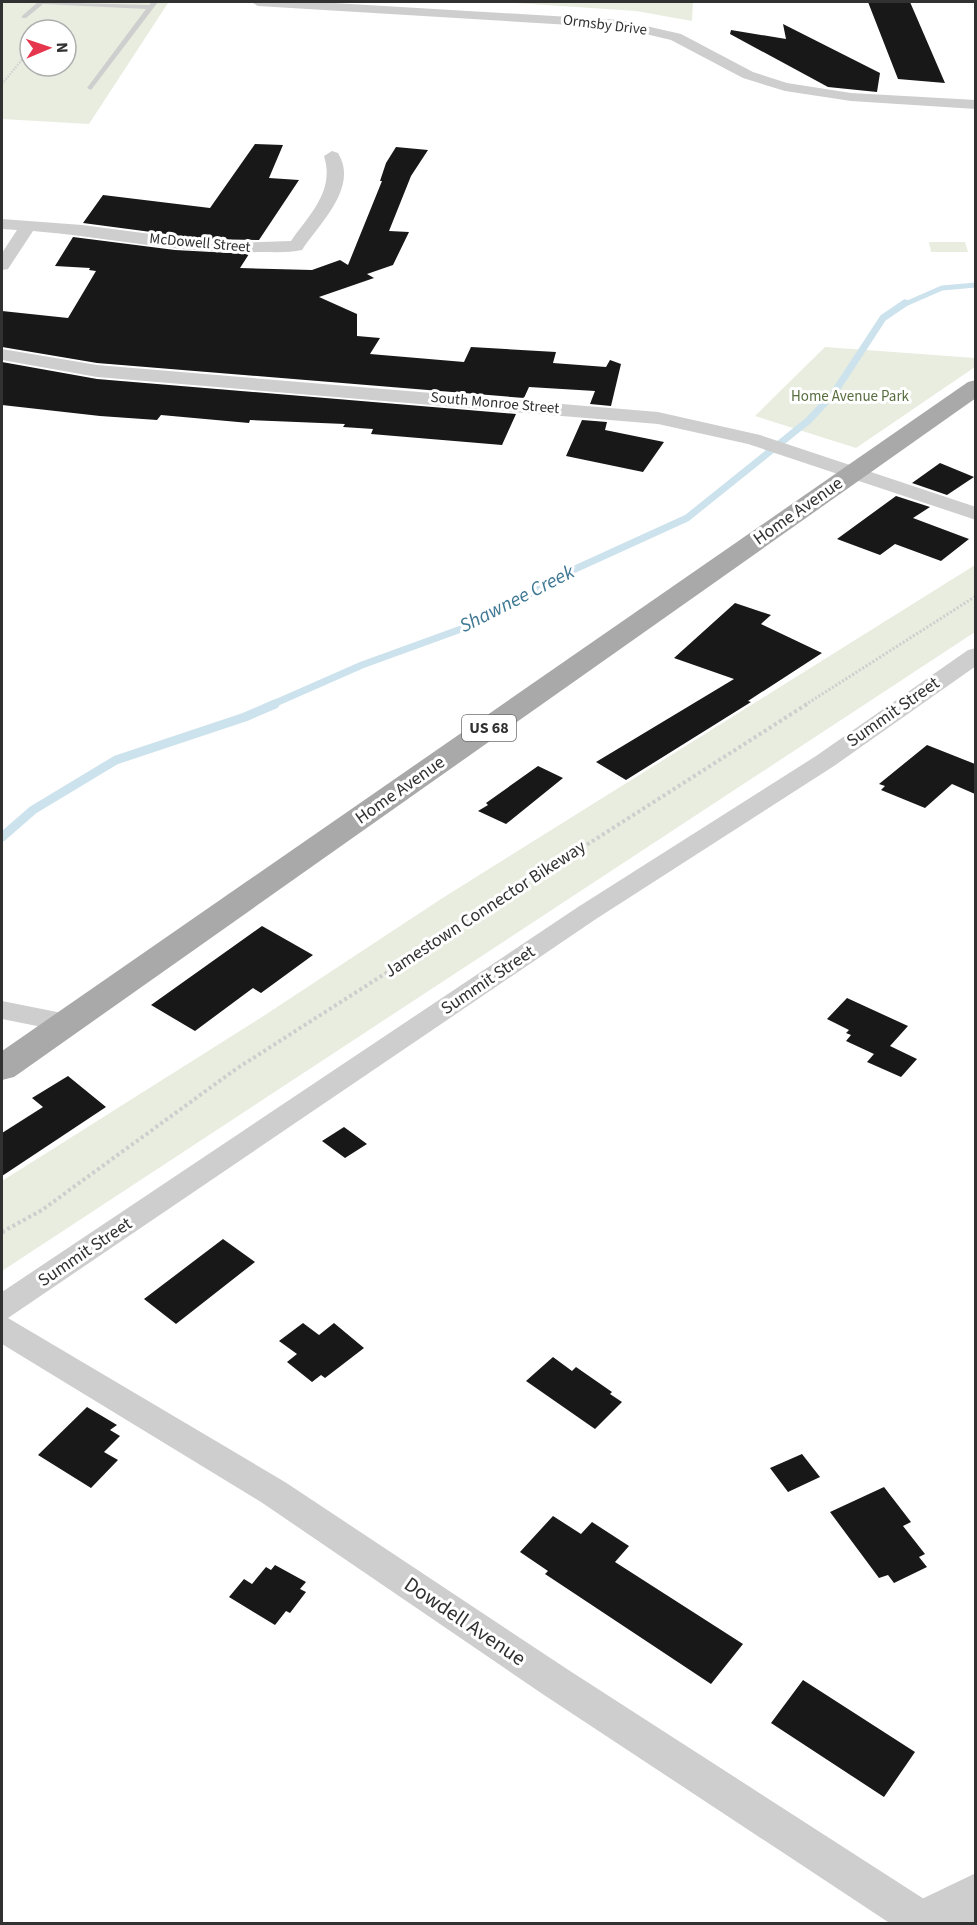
<svg xmlns="http://www.w3.org/2000/svg" width="977" height="1925" font-family="'Source Sans 3',sans-serif">
  <style>
    .green { fill: #e8eddf; fill-rule: evenodd }
    .lines { fill: none; stroke-linecap: round; stroke-linejoin: round }
    .stream-far2 { stroke: #cce2ed; stroke-width: 5 }
    .stream-far1 { stroke: #cce2ed; stroke-width: 7 }
    .stream { stroke: #cce2ed; stroke-width: 9 }
    .building { fill: #181818 }
    .path-far3 { stroke: #cecece; stroke-width: 2; stroke-dasharray: 1.5 1.5; stroke-linecap: butt }
    .path-far2 { stroke: #cecece; stroke-width: 3; stroke-dasharray: 2 2; stroke-linecap: butt }
    .path-far1 { stroke: #cecece; stroke-width: 4; stroke-dasharray: 3 3; stroke-linecap: butt }
    .path { stroke: #cecece; stroke-width: 5; stroke-dasharray: 4 4; stroke-linecap: butt }
    .service { fill: #cecece; fill-rule: evenodd }
    .minor { fill: #cecece; fill-rule: evenodd }
    .tertiary { fill: #cecece; fill-rule: evenodd }
    .primary { fill: #a9a9a9; fill-rule: evenodd }
    .labels { text-anchor: middle; dominant-baseline: central; stroke-width: 6; stroke-linejoin: round; paint-order: stroke }
    .far-street-label { font-size: 15px; fill: #313131; stroke: #fff }
    .far-park-label { font-size: 15px; fill: #576d3e; stroke: #fff }
    .shield { fill: #fff; stroke: #6f6f6f; stroke-width: 1.5 }
    .shield-label { font-size: 16px; font-weight: bold; fill: #313131 }
    .street-label { font-size: 18px; fill: #313131; stroke: #fff }
    .water-label { font-size: 20px; font-style: italic; fill: #3e7893; stroke: #fff }
    .near-street-label { font-size: 21px; fill: #313131; stroke: #fff }
  </style>
  <rect width="100%" height="100%" fill="#fff"/>
  <!-- green -->
  <path class="green" d="M2,2H150L168,3L89,124L2,119ZM30,30H66V66H30Z
    M502,2H693L692,21L636,11Z
    M929,242H965L968,252H931Z
    M825,347L975,358V367L856,448L755,416Z
    M975,565V632L2,1271V1181L265,1015L441,899Z"/>
  <g class="lines">
    <!-- stream-far2 -->
    <path class="stream-far2" d="M903,305L942,288L976,285"/>
    <!-- stream-far1 -->
    <path class="stream-far1" d="M271,705L362,665L483,621L562,575L687,518L809,420L834,393L883,318L905,303"/>
    <!-- stream -->
    <path class="stream" d="M2,837L33,810L116,760L245,717L275,704"/>
  </g>
  <!-- building -->
  <path class="building" d="M868,2H910L945,83L898,79Z
    M783,24L880,73L877,92L828,87L730,34L731,30L786,39Z
    M255,144L283,145L269,178L299,180L259,240L204,239L83,223L103,195L210,208Z
    M396,147L428,150L411,176L389,231L409,232L393,265L367,274L374,278L319,297L357,314V336L380,338L370,354L464,362L471,347L556,352L553,363L606,367L610,360L621,364L611,406L590,404L595,391L529,387L524,398L97,363L2,347V311L68,318L96,271L89,270L90,268L55,266L73,237L175,250L249,254L240,268L312,270L340,260L348,265L382,181H380L386,163Z
    M2,362L97,379L516,414L502,445L371,434L373,429L343,427L345,424L250,420L249,423L161,415L157,420L100,416L2,405Z
    M582,420L607,422L605,430L664,442L643,472L566,456Z
    M940,463L974,477L947,495L912,483Z
    M896,496L930,507L913,518L969,539L941,561L895,544L880,555L837,539Z
    M735,603L771,615L761,624L822,653L748,701L751,702L626,780L596,762L734,679L674,658Z
    M927,745L975,764V794L952,784L925,808L881,790L885,786L879,784Z
    M538,766L563,778L506,824L478,811L488,805L486,803Z
    M262,926L313,955L261,993L253,988L195,1031L151,1005Z
    M847,998L908,1026L890,1046L917,1059L901,1077L867,1062L874,1054L846,1041L851,1035L846,1033L849,1030L827,1019Z
    M68,1076L106,1107L2,1176V1133L43,1107L32,1098Z
    M344,1127L367,1144L345,1158L322,1141Z
    M223,1239L255,1262L176,1324L144,1299Z
    M303,1323L319,1335L334,1323L364,1348L325,1378L321,1375L312,1382L287,1362L297,1354L279,1341Z
    M553,1357L572,1371L576,1367L612,1392L610,1394L622,1402L595,1429L526,1381Z
    M87,1407L117,1425L110,1430L120,1436L104,1452L118,1460L91,1488L38,1455Z
    M802,1454L820,1477L788,1492L770,1468Z
    M884,1487L911,1522L903,1526L925,1554L919,1557L927,1567L894,1583L888,1575L879,1578L830,1512Z
    M553,1516L581,1534L592,1522L629,1546L615,1562L743,1644L711,1684L545,1574L548,1571L520,1552Z
    M275,1565L306,1582L300,1589L306,1592L290,1613L286,1611L275,1625L229,1597L244,1579L252,1584L266,1567L271,1570Z
    M803,1680L915,1752L884,1797L771,1723Z"/>
  <g class="lines">
    <!-- path-far3 -->
    <path class="path-far3" d="M2,84L30,50"/>
    <!-- path-far2 -->
    <path class="path-far2" d="M805,705L976,596"/>
    <!-- path-far1 -->
    <path class="path-far1" d="M2,1232L42,1210L236,1069L807,704"/>
    <!-- path -->
    <path class="path" d="M2,1232L4,1231"/>
    <!-- service -->
    <path class="service" d="M38,2L149,5L152,2H158L91,90L87,88L146,9L43,4L26,18H22V16Z"/>
    <!-- minor -->
    <path class="minor" d="M251,2H317L620,20L681,34L753,72L787,83L851,93L976,100V109L851,101L785,91L743,78L671,40L620,28L258,6Z
      M332,151L338,153C359,187 320,223 302,250C289,253 274,252 261,252C185,255 109,237 33,231L8,269L2,270V253L17,230L2,229V219L82,225L204,241L235,243L291,241C310,214 335,191 324,156Z
      M2,349L97,365L658,412L760,435L976,507V520L748,444L658,424L97,377L2,360Z
      M976,648V666L834,766L596,919L8,1318L285,1482L570,1671L938,1908L944,1922L891,1924L544,1695L261,1502L2,1344V1292L578,907L816,756L968,650Z
      M2,1001L77,1016L81,1023L77,1030L67,1032L2,1019Z"/>
    <!-- tertiary -->
    <path class="tertiary" d="M976,1873V1923L897,1924L905,1907Z"/>
    <!-- primary -->
    <path class="primary" d="M976,380V398L14,1077L2,1080V1051L968,382Z"/>
  </g>
  <g class="labels">
    <!-- far-street labels -->
    <g class="far-street-label">
      <text transform="translate(605 25) rotate(7)">Ormsby Drive</text>
      <text transform="translate(200 243) rotate(5)">McDowell Street</text>
      <text transform="translate(495 403) rotate(5)">South Monroe Street</text>
    </g>
    <!-- far-park labels -->
    <g class="far-park-label">
      <text x="850" y="396">Home Avenue Park</text>
    </g>
    <!-- shield labels -->
    <rect class="shield" x="462" y="715" width="54" height="26" rx="4.5"/>
    <g class="shield-label">
      <text x="489" y="728">US 68</text>
    </g>
    <!-- street labels -->
    <g class="street-label">
      <text transform="translate(798 511) rotate(-35)">Home Avenue</text>
      <text transform="translate(893 712) rotate(-35)">Summit Street</text>
      <text transform="translate(400 790) rotate(-35)">Home Avenue</text>
      <text transform="translate(485 909) rotate(-33)">Jamestown Connector Bikeway</text>
      <text transform="translate(488 980) rotate(-34)">Summit Street</text>
      <text transform="translate(85 1252) rotate(-34)">Summit Street</text>
    </g>
    <!-- water labels -->
    <g class="water-label">
      <text transform="translate(517 599) rotate(-27)">Shawnee Creek</text>
    </g>
    <!-- near-street labels -->
    <g class="near-street-label">
      <text transform="translate(465 1621) rotate(34)">Dowdell Avenue</text>
    </g>
  </g>
  <!-- border -->
  <rect width="977" height="1925" fill="none" stroke="#313131" stroke-width="6"/>
  <!-- north arrow -->
  <g transform="translate(48 48) rotate(88)"><circle r="28" fill="#ffffff" stroke="#adadad" stroke-width="1.5"/>
  <path d="M0-4.5L10 22L0 15L-10 22Z" fill="#e5364d"/>
  <text y="-9" font-size="16" font-weight="bold" text-anchor="middle" fill="#313131">N</text>
  </g>
</svg>
